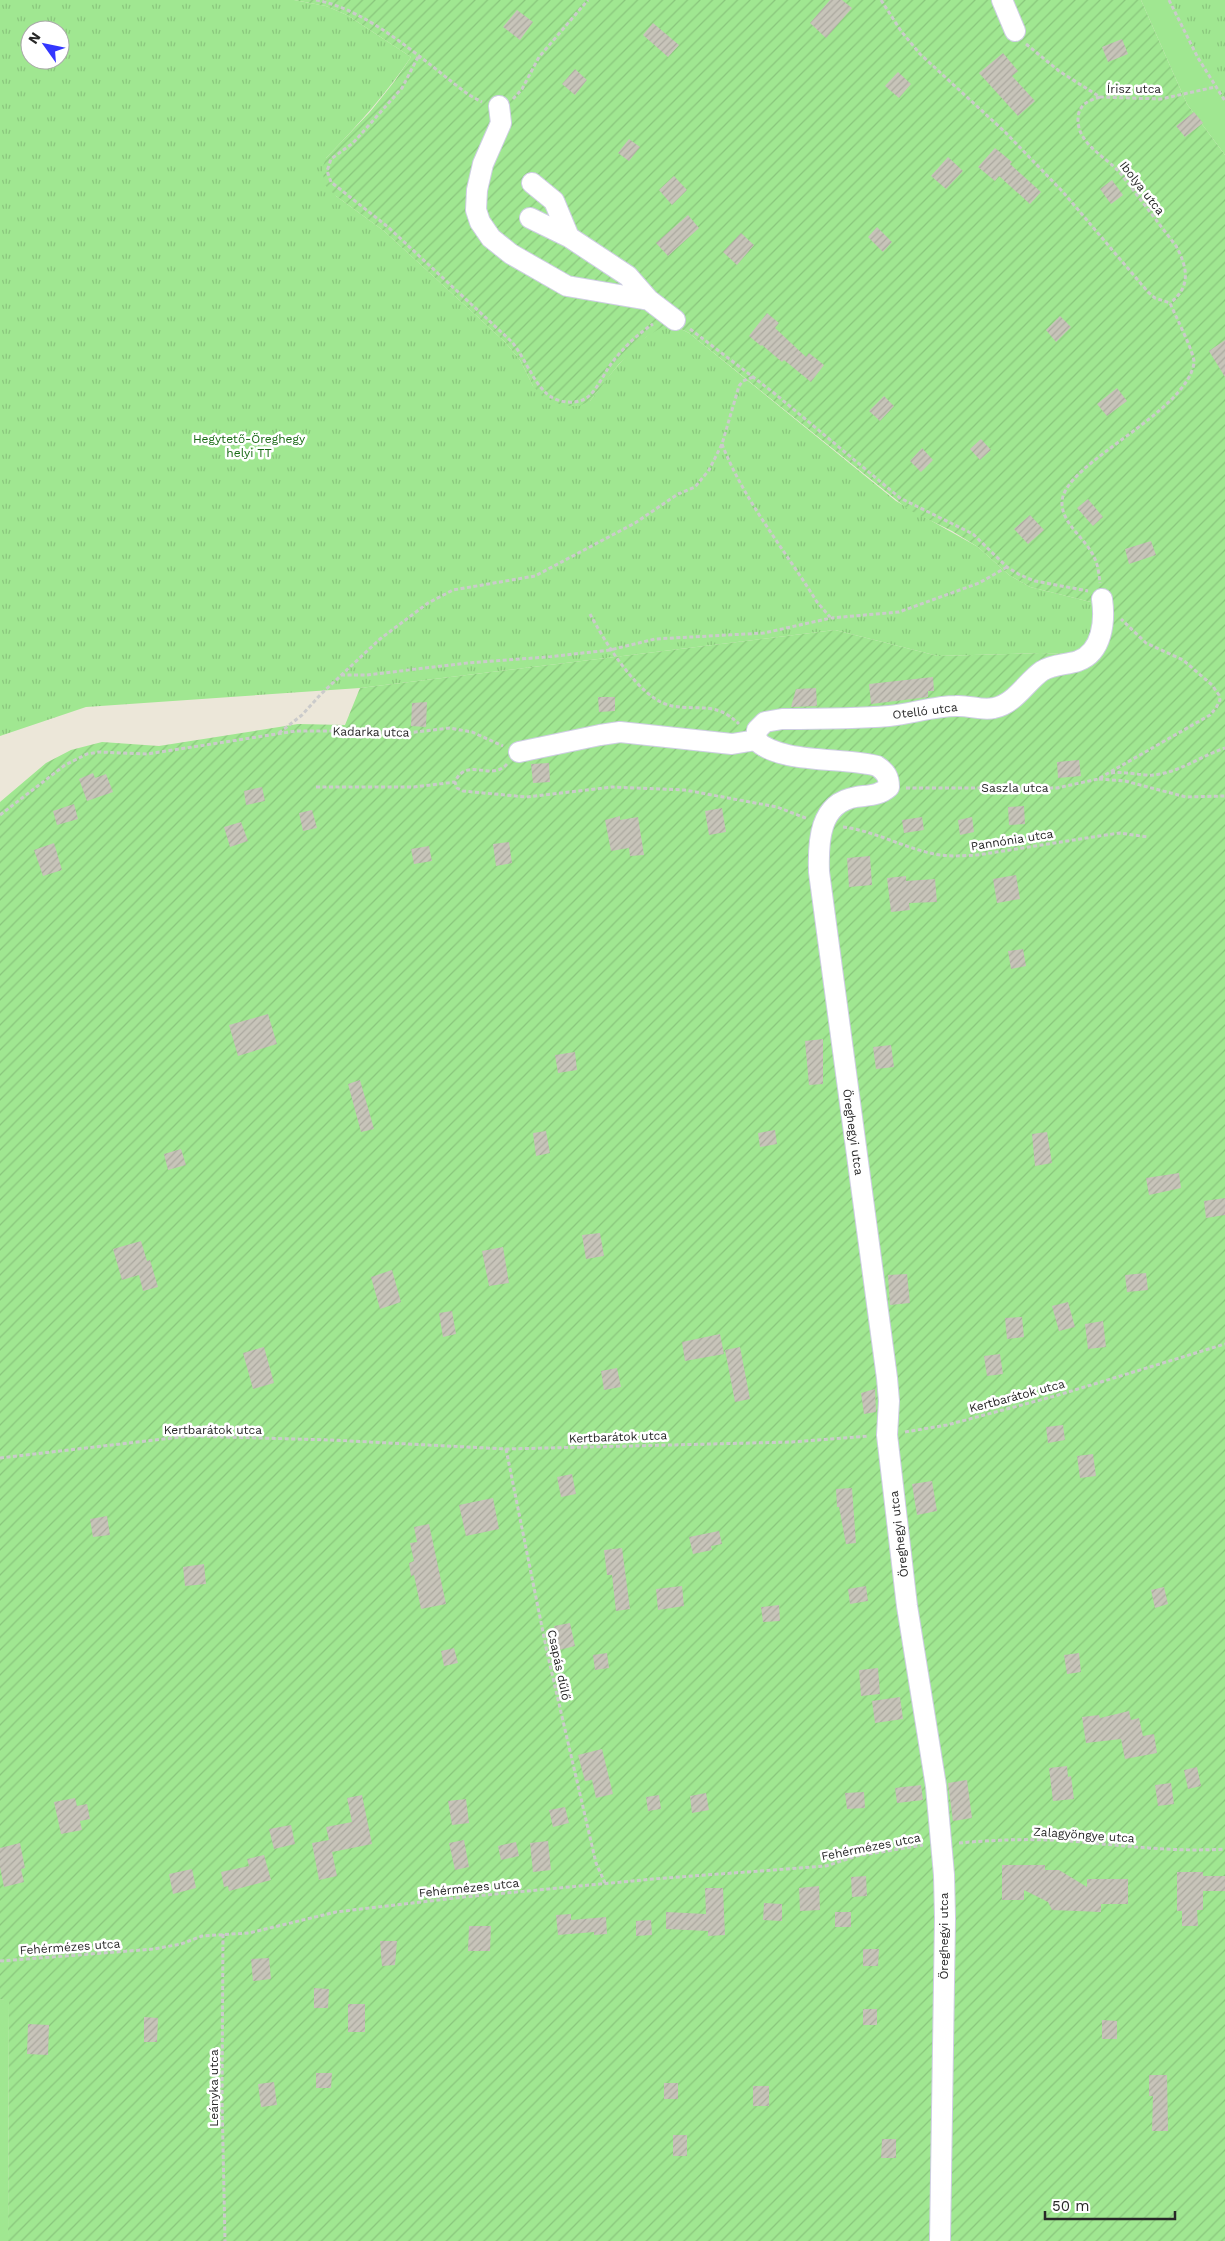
<svg xmlns="http://www.w3.org/2000/svg" width="1225" height="2241" font-family="'Work Sans',sans-serif">
  <style>
    .grass { fill: #a0e791 }
    .park { fill: url(#park-tufts); fill-rule: evenodd }
    .garden { fill: url(#garden-furrows) }
    .building { fill: url(#building-hatch) }
    .lines { fill: none; stroke-linecap: round; stroke-linejoin: round }
    .minor-casing { stroke: #cecee3; stroke-width: 22 }
    .path { stroke: #cbcbcb; stroke-width: 3; stroke-dasharray: 4 2.5; stroke-linecap: butt }
    .minor { stroke: #fff; stroke-width: 20 }
    .labels { text-anchor: middle; dominant-baseline: central; stroke-width: 5; stroke-linejoin: round; paint-order: stroke }
    .street-label { font-size: 12px; fill: #282828; stroke: #fff }
    .park-label { font-size: 12px; fill: #186a14; stroke: #fff }
  </style>
  <defs>
    <pattern id="park-tufts" width="24" height="20" patternUnits="userSpaceOnUse" patternTransform="scale(1.25)"><rect width="24" height="20" fill="#a0e791"/><path d="M3 7l-1-3M5 7V3M7 7l1-3M15 17l-1-3M17 17v-4M19 17l1-3" fill="none" stroke="#8ac67d"/></pattern>
    <pattern id="garden-furrows" width="10" height="10" patternUnits="userSpaceOnUse" patternTransform="scale(1.25)"><rect width="10" height="10" fill="#a0e791"/><path d="M-1 1l2-2M0 10L10 0M9 11l2-2" fill="none" stroke="#8ac67d"/></pattern>
    <pattern id="building-hatch" width="6" height="6" patternUnits="userSpaceOnUse" patternTransform="scale(1.25)"><rect width="6" height="6" fill="#c7c4b9"/><path d="M-1 1l2-2M0 6l6-6M5 7l2-2" fill="none" stroke="#aba89f"/></pattern>
  </defs>
  <rect width="100%" height="100%" fill="#ece7d9"/>
  <!-- grass -->
  <path class="grass" d="M1141,0H1225V155L1187,104Z
    M0,1999L9,2000L8,2241H0Z"/>
  <!-- park -->
  <path class="park" d="M0,0H294L326,6L347,15L411,57C386,94 357,126 326,158L336,196L384,231L505,342L520,360L533,386L590,401C607,379 637,337 663,326C672,323 681,329 689,333L896,501L978,547L1009,575L1030,587L1091,602C1107,625 1092,637 1077,654L1040,653L938,656L835,630L360,688L86,707L0,736ZM30,30H60V60H30Z
    M1169,0H1225V101L1198,58Z"/>
  <!-- garden -->
  <path class="garden" d="M294,0H1141L1187,104L1225,155V2241H8L9,2001L0,1999V802L46,763L71,750L102,742L159,746L298,724L345,725L360,688L835,630L938,656L1040,653L1077,654L1089,648L1098,611L1091,602L1030,587L1009,575L978,547L952,531L909,510L689,333L675,326H664L646,337L618,365L590,401L579,406H564L543,397L533,386L520,360L505,342L384,231L336,196L325,185L322,169L326,158L370,112L394,82L411,57L347,15L326,6Z"/>
  <!-- building -->
  <path class="building" d="M830,0H842L852,8L826,38L810,23Z
    M517,10L533,22L520,40L503,27Z
    M653,23L679,45L668,57L643,35Z
    M1122,39L1128,54L1108,62L1102,47Z
    M1003,53L1018,71L1012,76L1035,101L1018,116L979,73Z
    M575,69L587,80L575,95L562,84Z
    M898,72L911,84L899,98L885,86Z
    M1194,112L1203,123L1185,137L1176,126Z
    M629,139L640,147L629,161L618,153Z
    M995,148L1012,162L1010,164L1041,192L1030,204L999,176L995,181L978,167Z
    M948,157L963,171L946,189L931,176Z
    M674,176L687,190L672,205L659,190Z
    M1112,180L1123,195L1111,204L1100,189Z
    M688,215L699,228L668,256L656,243Z
    M877,227L892,242L883,252L868,237Z
    M741,233L754,245L737,265L723,252Z
    M767,313L779,323L775,328L806,357L809,353L824,365L811,382L784,360L782,362L762,345L761,346L749,336Z
    M1060,316L1071,327L1056,342L1046,330Z
    M1225,340V377L1209,351Z
    M1117,388L1127,401L1107,416L1097,404Z
    M884,396L894,406L880,421L869,411Z
    M981,439L991,450L980,460L970,449Z
    M922,448L933,460L921,472L910,461Z
    M1088,499L1103,517L1093,526L1077,508Z
    M1030,515L1044,530L1028,544L1014,529Z
    M1151,541L1156,555L1129,564L1125,549Z
    M933,677L934,691H928V697L871,704L869,684Z
    M816,688L817,706L791,707L796,689Z
    M598,697H615V711L599,712Z
    M427,702L426,727L411,726L412,703Z
    M1079,760L1081,776L1058,778L1057,762Z
    M549,763L550,782L533,783L531,764Z
    M93,773L95,778L106,774L113,792L87,801L79,779Z
    M262,787L265,801L246,805L244,791Z
    M74,804L78,819L57,825L53,811Z
    M1024,806L1025,824L1009,825L1008,807Z
    M722,808L726,832L709,835L705,811Z
    M312,810L317,828L303,831L299,813Z
    M620,816V820L638,817L644,855L630,856L629,848L611,851L605,820Z
    M922,817L924,830L904,833L902,820Z
    M972,817L974,832L960,835L958,820Z
    M241,822L248,841L230,847L224,827Z
    M509,842L512,863L496,866L493,844Z
    M54,843L62,870L43,876L34,850Z
    M429,846L432,861L414,864L411,849Z
    M870,856L872,885L849,887L847,858Z
    M1016,875L1020,899L997,903L993,879Z
    M906,876V881L935,879L937,902L909,903L910,910L891,912L887,878Z
    M1023,949L1026,966L1011,969L1008,951Z
    M268,1014L277,1044L238,1056L229,1025Z
    M823,1039V1084L809,1085L805,1041Z
    M891,1045L894,1067L876,1069L873,1047Z
    M575,1052L577,1070L558,1073L555,1055Z
    M360,1080L374,1129L361,1132L348,1084Z
    M775,1130L777,1144L760,1147L758,1133Z
    M546,1131L550,1153L536,1156L533,1133Z
    M1047,1132L1052,1163L1035,1166L1032,1134Z
    M181,1149L186,1165L168,1170L164,1154Z
    M1179,1173L1181,1188L1149,1195L1146,1178Z
    M1225,1198V1215L1206,1218L1204,1201Z
    M600,1233L604,1256L586,1259L582,1235Z
    M141,1241L147,1261L150,1260L158,1287L143,1291L139,1275L122,1280L113,1249Z
    M503,1247L509,1283L489,1286L482,1251Z
    M392,1270L401,1302L380,1309L371,1277Z
    M1146,1273L1148,1290L1127,1292L1125,1275Z
    M907,1274L910,1303L890,1305L888,1275Z
    M1068,1302L1075,1327L1059,1331L1052,1306Z
    M452,1311L456,1334L443,1337L439,1313Z
    M1022,1317L1024,1337L1007,1339L1005,1318Z
    M1103,1321L1106,1347L1088,1349L1085,1324Z
    M720,1334L724,1354L685,1361L682,1342Z
    M264,1347L274,1383L253,1389L243,1353Z
    M740,1347L750,1399L735,1402L725,1350Z
    M1000,1354L1003,1374L987,1376L984,1356Z
    M617,1368L621,1387L604,1390L601,1371Z
    M875,1389L876,1412L864,1414L861,1393Z
    M1063,1425L1065,1440L1048,1443L1046,1427Z
    M1093,1454L1096,1476L1080,1478L1077,1456Z
    M572,1474L576,1494L561,1497L557,1477Z
    M932,1481L937,1511L917,1515L912,1484Z
    M852,1488L856,1543L846,1544L839,1507H837L836,1489Z
    M493,1498L499,1529L466,1536L459,1505Z
    M107,1516L110,1535L93,1537L90,1519Z
    M429,1524L446,1604L421,1609L414,1575L411,1576L409,1563L414,1561L410,1543L417,1542L414,1527Z
    M719,1531L722,1544L711,1546L712,1550L693,1554L689,1537Z
    M622,1548L630,1609L616,1611L612,1575H607L604,1550Z
    M204,1564L206,1584L185,1586L183,1567Z
    M682,1586L684,1606L658,1610L656,1589Z
    M866,1586L868,1601L850,1604L848,1589Z
    M1164,1587L1168,1604L1155,1608L1151,1590Z
    M779,1605L780,1621L763,1622L761,1607Z
    M570,1623L575,1646L559,1650L554,1626Z
    M454,1648L458,1663L444,1666L441,1651Z
    M607,1653L609,1668L595,1670L593,1655Z
    M1079,1653L1081,1672L1067,1674L1064,1655Z
    M878,1668L880,1694L861,1696L859,1670Z
    M900,1697L903,1719L875,1723L872,1701Z
    M1129,1711L1131,1720L1139,1718L1143,1736L1154,1734L1157,1753L1125,1759L1121,1739L1086,1743L1082,1717L1099,1715L1100,1718Z
    M602,1749L613,1794L596,1798L592,1780L585,1781L578,1755Z
    M1067,1766L1068,1777L1071,1776L1074,1799L1053,1801L1049,1768Z
    M1197,1767L1201,1786L1188,1789L1184,1770Z
    M967,1780L972,1818L953,1821L948,1783Z
    M1171,1783L1174,1804L1158,1806L1155,1785Z
    M921,1785L923,1800L897,1803L895,1788Z
    M864,1792L865,1808L847,1809L845,1793Z
    M706,1793L709,1810L692,1813L690,1796Z
    M362,1795L372,1844L332,1852L337,1876L319,1880L312,1843L329,1840L326,1827L352,1822L347,1798Z
    M659,1795L661,1809L648,1811L646,1797Z
    M75,1798L77,1806L87,1804L90,1819L80,1821L82,1830L61,1834L54,1802Z
    M466,1799L469,1823L452,1825L448,1801Z
    M565,1807L569,1823L553,1827L549,1810Z
    M291,1825L295,1844L274,1849L269,1829Z
    M464,1840L469,1867L455,1870L449,1843Z
    M548,1841L551,1870L533,1872L530,1843Z
    M516,1842L519,1856L501,1860L498,1846Z
    M20,1843L25,1868L21,1869L24,1882L4,1887L0,1867V1848Z
    M264,1855L271,1880L229,1891L228,1886L224,1887L221,1872L249,1866L247,1859Z
    M1002,1865H1045V1870H1059L1087,1887V1879H1128V1904H1101V1912L1052,1910L1048,1902L1024,1890V1900H1002Z
    M192,1869L196,1888L173,1894L169,1874Z
    M1177,1872H1203V1876H1225V1891H1203V1910H1197L1198,1926H1182V1911H1177Z
    M866,1876L867,1896L852,1897L851,1877Z
    M819,1886L820,1910L800,1911L799,1888Z
    M705,1888H723L725,1935L708,1936V1931L666,1929V1912L706,1914Z
    M764,1903L782,1904V1921L763,1920Z
    M835,1912H851V1927H835Z
    M571,1914V1920L606,1917L607,1934L594,1935V1932L558,1935L556,1915Z
    M651,1920L652,1935L636,1936V1921Z
    M469,1926H491L490,1951H468Z
    M380,1941H397L395,1965L382,1966Z
    M863,1949H879L878,1966H863Z
    M269,1958L271,1979L253,1981L251,1959Z
    M314,1988L329,1989L328,2008H314Z
    M348,2004H365V2032H348Z
    M863,2009H877V2025H863Z
    M144,2017L158,2018L157,2042H144Z
    M1102,2020L1117,2021V2039H1102Z
    M28,2024L49,2025L48,2055L27,2054Z
    M316,2073H332L331,2088H316Z
    M1149,2075H1167L1168,2131H1152L1153,2096H1149Z
    M274,2082L277,2105L261,2107L258,2084Z
    M664,2083H678V2099H664Z
    M753,2086H769V2106H753Z
    M673,2135H687V2156H673Z
    M882,2139H896V2158H881Z"/>
  <g class="lines">
    <!-- minor casing -->
    <g class="minor-casing">
      <path id="minor" d="M1002,0L1015,31
        M499,106L501,123L483,164L477,190L476,210L480,222L491,238L511,254L567,286L649,300
        M532,183L554,201L569,237
        M530,218L569,237L628,276L649,300L675,320
        M756,740C778,764 845,757 877,766C886,772 889,777 889,787C879,796 868,795 856,797C819,803 818,842 819,872L887,1378L889,1401L887,1435L907,1606L936,1786L944,1875L945,1918L940,2241
        M756,740L757,730L765,722L782,719C818,719 854,719 889,716C911,714 934,706 956,706C969,705 982,711 994,708C1015,704 1026,682 1042,671C1053,664 1066,665 1078,661C1103,652 1105,620 1102,599
        M519,752L600,735L620,732L732,744L756,740"/>
    </g>
    <!-- path -->
    <path class="path" d="M316,0C370,10 426,63 469,95L482,102
      M881,0L901,31L920,54L1005,132L1063,192L1148,292L1155,298L1170,303C1175,315 1195,354 1194,363C1186,414 1063,463 1062,502C1061,523 1086,539 1094,557C1098,564 1099,575 1100,583
      M1169,0L1198,58L1225,101
      M1026,44L1059,71L1100,97L1161,99L1215,87
      M418,57L402,88L353,143L331,159L327,171L331,182L388,227L512,342C525,358 532,380 546,393C556,403 578,406 589,396C597,389 603,376 609,367C620,351 636,335 653,324
      M1100,97C1087,101 1078,105 1078,120C1078,145 1107,157 1121,174L1176,246C1188,268 1191,287 1170,303
      M513,99L522,89L539,57L588,0
      M690,329L774,393L900,498L973,534L1007,567L1020,575L1035,581L1088,591
      M722,444C744,501 785,550 817,602L830,617
      M590,614C604,640 639,700 672,706C701,711 715,701 739,724
      M341,675H367L467,663L547,657L610,650L655,639L764,633L831,618L899,612L979,583L1007,567
      M279,733L302,715L321,694L380,639L428,603L453,590L535,576L635,523L678,494L695,487L709,470L722,444L739,386L743,381L753,377
      M507,764C492,782 466,756 455,782L457,788L463,791L526,797L612,787L685,790L777,807L808,819
      M1111,773C1126,771 1140,776 1154,775C1180,772 1201,756 1225,748
      M1099,779L1125,781L1186,797L1225,796
      M316,787H414L455,782
      M906,788H1057L1098,779L1210,715L1216,708L1220,700L1219,695L1212,685L1183,660L1146,643L1121,619
      M0,815L65,765L87,754L99,752L147,754L296,731H370L400,734L449,728L472,732L503,746
      M843,827C874,831 900,846 930,853C945,857 961,856 977,855L1119,833L1148,837
      M905,1432L947,1425L1055,1396L1225,1344
      M506,1449L547,1652L596,1863L605,1883
      M0,1458L189,1436L331,1440L506,1449L792,1442L869,1436
      M959,1843C1003,1839 1048,1838 1092,1843C1136,1847 1180,1852 1225,1849
      M223,1934L222,2099L225,2241
      M0,1961L154,1949L181,1944L202,1936L249,1933L336,1912L464,1897L653,1879L826,1866L857,1856L923,1845"/>
    <!-- minor -->
    <use href="#minor" class="minor"/>
  </g>
  <g class="labels">
    <!-- street labels -->
    <g class="street-label">
      <text x="1134" y="89">Írisz utca</text>
      <text transform="translate(1142 188) rotate(52)">Ibolya utca</text>
      <text transform="translate(925 711) rotate(-7)">Otelló utca</text>
      <text transform="translate(371 732) rotate(1)">Kadarka utca</text>
      <text x="1015" y="788">Saszla utca</text>
      <text transform="translate(1012 840) rotate(-9)">Pannónia utca</text>
      <text transform="translate(853 1132) rotate(82)">Öreghegyi utca</text>
      <text transform="translate(1017 1396) rotate(-15)">Kertbarátok utca</text>
      <text x="213" y="1430">Kertbarátok utca</text>
      <text transform="translate(618 1437) rotate(-2)">Kertbarátok utca</text>
      <text transform="translate(899 1534) rotate(-97)">Öreghegyi utca</text>
      <text transform="translate(559 1665) rotate(78)">Csapás dűlő</text>
      <text transform="translate(1084 1835) rotate(4)">Zalagyöngye utca</text>
      <text transform="translate(871 1847) rotate(-11)">Fehérmézes utca</text>
      <text transform="translate(469 1888) rotate(-6)">Fehérmézes utca</text>
      <text transform="translate(944 1936) rotate(-90)">Öreghegyi utca</text>
      <text transform="translate(70 1947) rotate(-4)">Fehérmézes utca</text>
      <text transform="translate(214 2088) rotate(-90)">Leányka utca</text>
    </g>
    <!-- park labels -->
    <g class="park-label">
      <text x="249" y="439">Hegytető-Öreghegy<tspan x="249" dy="14">helyi TT</tspan></text>
    </g>
  </g>
  <!-- north arrow -->
  <g transform="translate(45 45) rotate(303)"><circle r="24" fill="#ffffff" stroke="#a9a9a9"/>
  <path d="M0-4L9 19L0 12L-9 19Z" fill="#3337ff"/>
  <text y="-8" font-size="14" font-weight="bold" text-anchor="middle" fill="#282828">N</text>
  </g>
  <!-- scale -->
  <path d="M1045 2211v8h130v-8" fill="none" stroke="#282828" stroke-width="2.5"/>
  <text x="1052" y="2211" font-size="15" fill="#282828" stroke="#ffffff" stroke-width="4" paint-order="stroke">50 m</text>
</svg>
